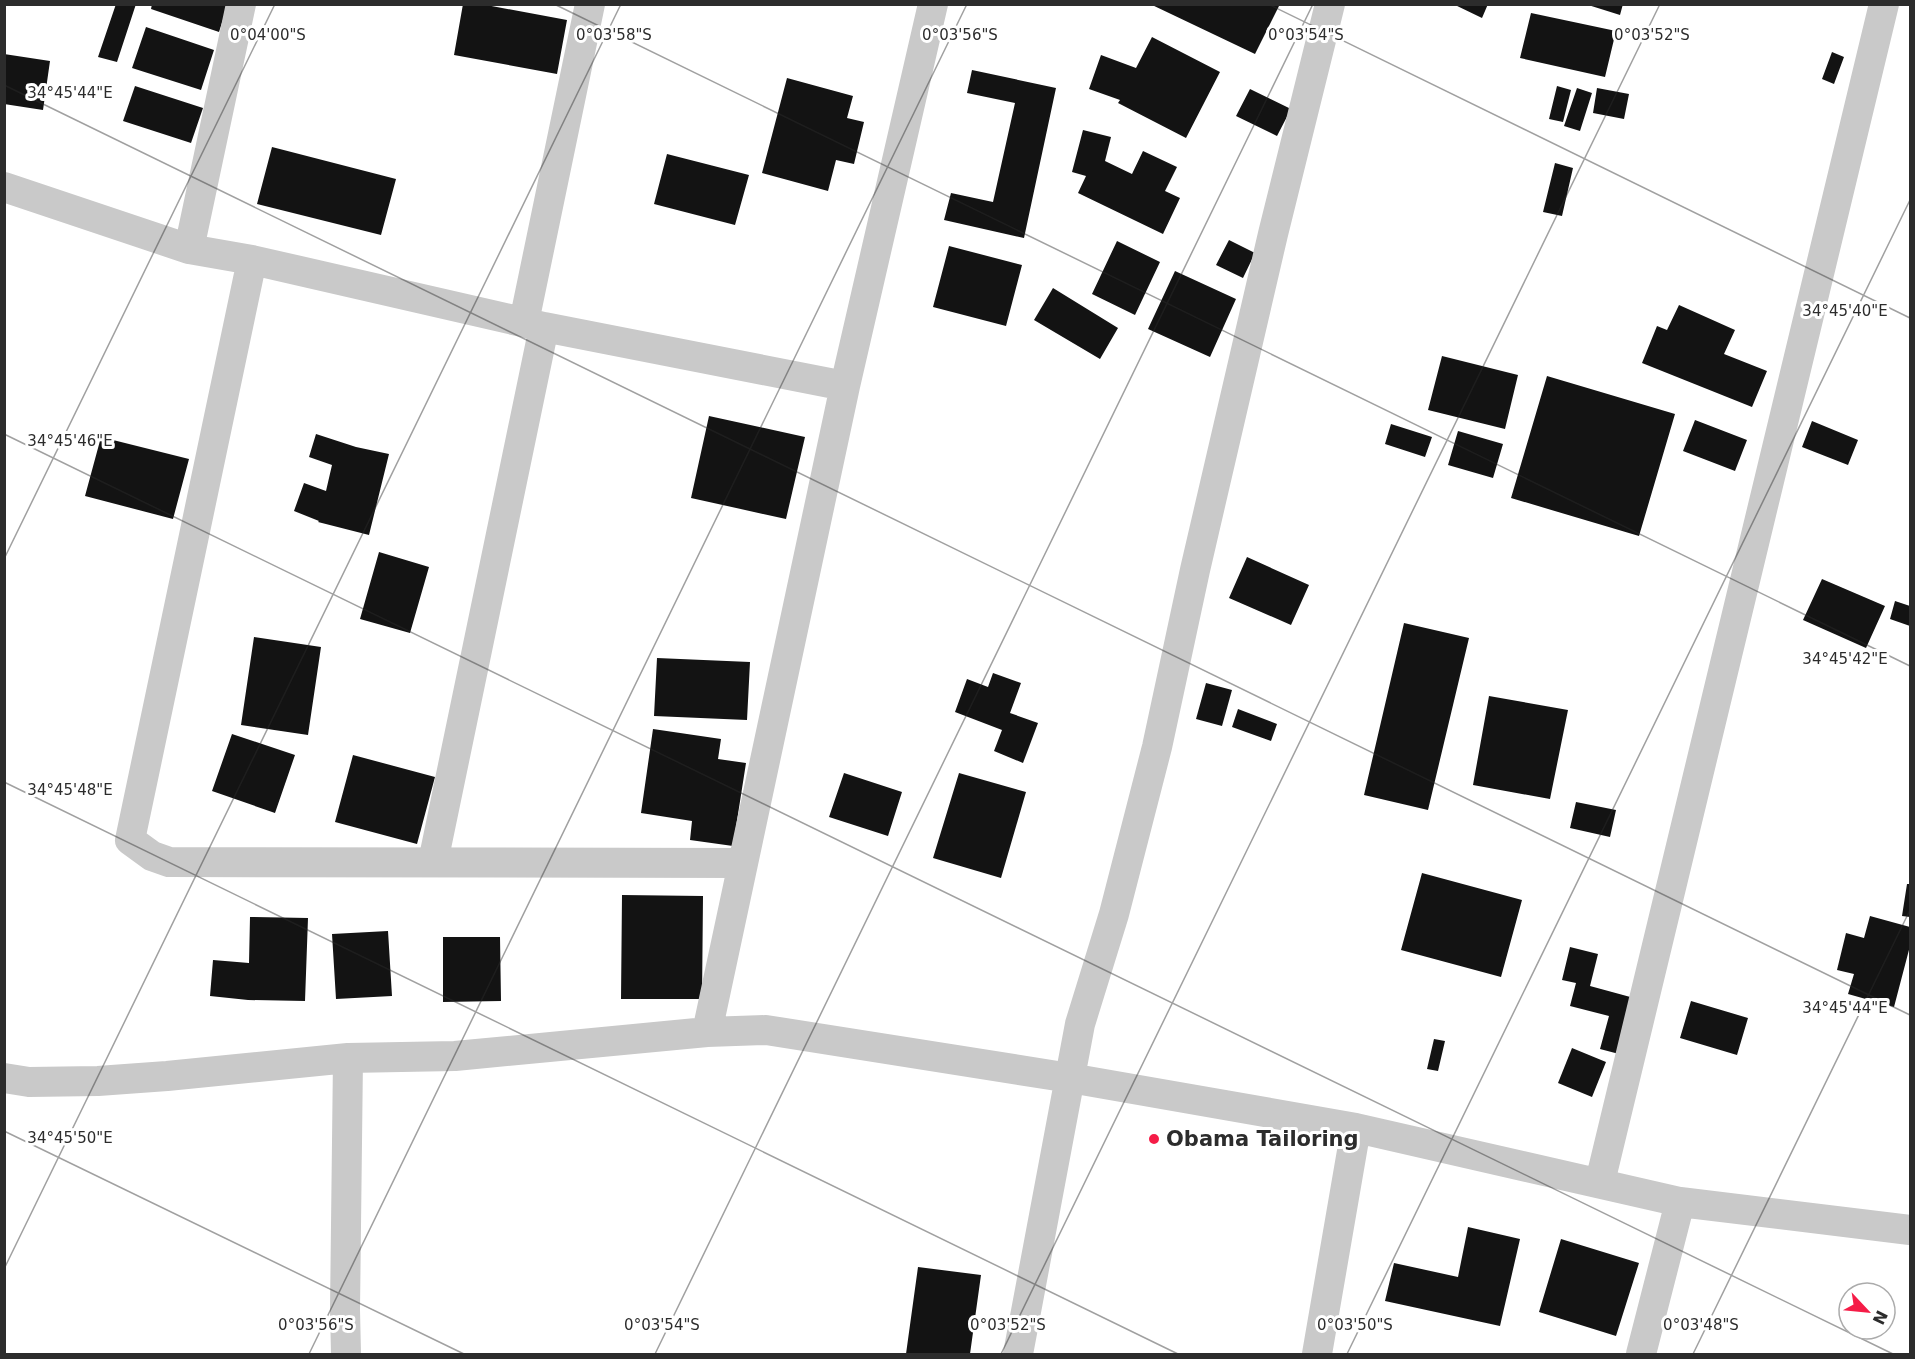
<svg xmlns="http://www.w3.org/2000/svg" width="1915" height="1359" font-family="'DejaVu Sans',sans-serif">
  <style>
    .building { fill: #131313 }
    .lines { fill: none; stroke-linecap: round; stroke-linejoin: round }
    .minor { stroke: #c9c9c9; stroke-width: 30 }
    .ticks { fill: none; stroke: #2c2c2c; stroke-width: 1.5; stroke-opacity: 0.45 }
    .poi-dot { fill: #f51c47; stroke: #fff; stroke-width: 2 }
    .labels { text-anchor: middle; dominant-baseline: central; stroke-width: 6; stroke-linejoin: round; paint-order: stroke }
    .poi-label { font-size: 21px; font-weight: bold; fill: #2c2c2c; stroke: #fff; text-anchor: start }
    .ticks-label { font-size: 15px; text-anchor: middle; fill: #2c2c2c; stroke: #fff; stroke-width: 6; stroke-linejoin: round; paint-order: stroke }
  </style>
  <rect width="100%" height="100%" fill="#fff"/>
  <!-- building -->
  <path class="building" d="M116,4H136L117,62L98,57Z
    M152,4H228L219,32L151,9Z
    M463,4H481L567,20L557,74L454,55Z
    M1150,4H1280L1255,54Z
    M1453,4H1488L1482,18Z
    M1585,4H1623L1620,15Z
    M1531,13L1616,31L1605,77L1520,58Z
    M146,27L214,50L201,90L132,68Z
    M1152,37L1220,72L1186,138L1118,103L1120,100L1089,89L1101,55L1136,68Z
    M1832,52L1844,57L1834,84L1822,79Z
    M4,54L50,61L43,110L4,104Z
    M972,70L1056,88L1024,238L944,220L951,193L993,202L1015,103L967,93Z
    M787,78L853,96L847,118L864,122L854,164L836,160L828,191L762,173Z
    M135,86L203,108L191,143L123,121Z
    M1557,86L1571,90L1563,122L1549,119Z
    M1577,88L1592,93L1580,131L1564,126Z
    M1597,88L1629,94L1624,119L1593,113Z
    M1250,89L1291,109L1277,136L1236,116Z
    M1083,130L1111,137L1105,161L1132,174L1143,151L1177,167L1165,191L1180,198L1163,234L1078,193L1086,176L1072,172Z
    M272,147L396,179L381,235L257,204Z
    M667,154L749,175L735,225L654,204Z
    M1555,163L1573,168L1562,216L1543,212Z
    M1229,240L1255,253L1243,278L1216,265Z
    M1117,241L1160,262L1135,315L1092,294Z
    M949,246L1022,265L1006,326L933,307Z
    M1175,271L1236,299L1210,357L1148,329Z
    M1053,288L1118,328L1100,359L1034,320Z
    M1679,305L1735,330L1724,354L1767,371L1752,407L1642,363L1657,326L1667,330Z
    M1442,356L1518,375L1505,429L1428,410Z
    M1547,376L1675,414L1639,536L1511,498Z
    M709,416L805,437L786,519L691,498Z
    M1695,420L1747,440L1735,471L1683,451Z
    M1812,421L1858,440L1848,465L1802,447Z
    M1391,424L1432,437L1425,457L1385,444Z
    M1458,431L1503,444L1493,478L1448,465Z
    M316,434L356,447L389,454L369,535L318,522L319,521L294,511L304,483L326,491L332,465L309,457Z
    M101,437L189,459L173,519L85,496Z
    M379,552L429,567L410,633L360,619Z
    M1247,557L1309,585L1291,625L1229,598Z
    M1822,579L1885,606L1866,648L1803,620Z
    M1895,601L1910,606V626L1890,619Z
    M1404,623L1469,638L1428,810L1364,795Z
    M254,637L321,647L308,735L241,725Z
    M657,658L750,662L747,720L654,716Z
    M993,673L1021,683L1010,713L1038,723L1023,763L994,751L1002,730L955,712L967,679L988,687Z
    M1206,683L1232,690L1222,726L1196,719Z
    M1489,696L1568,710L1550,799L1473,785Z
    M1238,709L1277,724L1271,741L1232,727Z
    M653,729L721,739L718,759L746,763L733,846L690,840L692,821L641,813Z
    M232,734L295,755L275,813L212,791Z
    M353,755L435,777L417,844L335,822Z
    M844,773L902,792L888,836L829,817Z
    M959,773L1026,792L1001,878L933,858Z
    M1576,802L1616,810L1610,837L1570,828Z
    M1422,873L1522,900L1501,977L1401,950Z
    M1907,884H1910V917L1902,916Z
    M622,895L703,896L702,999H621Z
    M1870,916L1910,927V946L1894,1007L1848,994L1854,974L1837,970L1846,933L1864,938Z
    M250,917L308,918L305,1001L248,1000L210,996L213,960L249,963Z
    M388,931L392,996L336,999L332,934Z
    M443,937H500L501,1001L443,1002Z
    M1570,947L1598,954L1590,986L1634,998L1619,1054L1600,1049L1609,1016L1570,1006L1576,983L1562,980Z
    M1691,1001L1748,1018L1737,1055L1680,1038Z
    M1434,1039L1445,1041L1438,1071L1427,1069Z
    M1572,1048L1606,1062L1592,1097L1558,1083Z
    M1468,1227L1520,1239L1500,1326L1385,1301L1394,1263L1458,1277Z
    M1561,1239L1639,1263L1616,1336L1539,1312Z
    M918,1267L981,1275L970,1354H906Z"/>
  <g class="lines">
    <!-- minor -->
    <path class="minor" d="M4,187L189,249L252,260L544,327L845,386
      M189,249L241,4
      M252,260L130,840L152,856L169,862L743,863
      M524,322L590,4
      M433,862L544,327
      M707,1032L845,386L933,4
      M4,1078L29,1082L98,1081L167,1076L348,1058L455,1056L707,1032L766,1030L1070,1078L1356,1128L1680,1202L1910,1230
      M1600,1182L1884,4
      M346,1354L345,1310L348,1058
      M1018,1354L1080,1024L1114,914L1157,747L1195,570L1273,234L1330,4
      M1317,1354L1356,1128
      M1641,1354L1680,1202"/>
  </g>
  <!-- ticks -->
  <path class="ticks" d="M554,4L1910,666M1268,4L1910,318M4,85L1910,1015M4,434L1893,1354M4,559L275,4M4,782L1178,1354M4,1131L464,1354M4,1269L621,4M309,1354L967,4M655,1354L1313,4M1001,1354L1660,4M1347,1354L1910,200M1693,1354L1910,910"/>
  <!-- markers -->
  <circle class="poi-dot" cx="1154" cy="1139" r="6"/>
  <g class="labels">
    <!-- poi labels -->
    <g class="poi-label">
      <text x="1166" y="1139">Obama Tailoring</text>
    </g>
  </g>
  <g class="ticks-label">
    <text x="268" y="40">0°04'00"S</text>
    <text x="614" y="40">0°03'58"S</text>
    <text x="960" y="40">0°03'56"S</text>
    <text x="1306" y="40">0°03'54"S</text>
    <text x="1652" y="40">0°03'52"S</text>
    <text x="70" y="98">34°45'44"E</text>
    <text x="1845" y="316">34°45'40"E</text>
    <text x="70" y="446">34°45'46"E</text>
    <text x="1845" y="664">34°45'42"E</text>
    <text x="70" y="795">34°45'48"E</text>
    <text x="1845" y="1013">34°45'44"E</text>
    <text x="70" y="1143">34°45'50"E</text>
    <text x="316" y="1330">0°03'56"S</text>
    <text x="662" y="1330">0°03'54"S</text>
    <text x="1008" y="1330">0°03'52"S</text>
    <text x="1355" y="1330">0°03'50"S</text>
    <text x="1701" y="1330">0°03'48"S</text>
  </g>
  <!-- border -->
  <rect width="1915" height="1359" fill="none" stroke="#2c2c2c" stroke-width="12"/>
  <!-- north arrow -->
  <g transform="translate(1867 1311) rotate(116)"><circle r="28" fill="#ffffff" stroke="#ababab" stroke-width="1.5"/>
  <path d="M0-4.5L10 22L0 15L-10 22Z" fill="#f51c47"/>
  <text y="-9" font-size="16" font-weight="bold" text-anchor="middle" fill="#2c2c2c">N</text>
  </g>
</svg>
